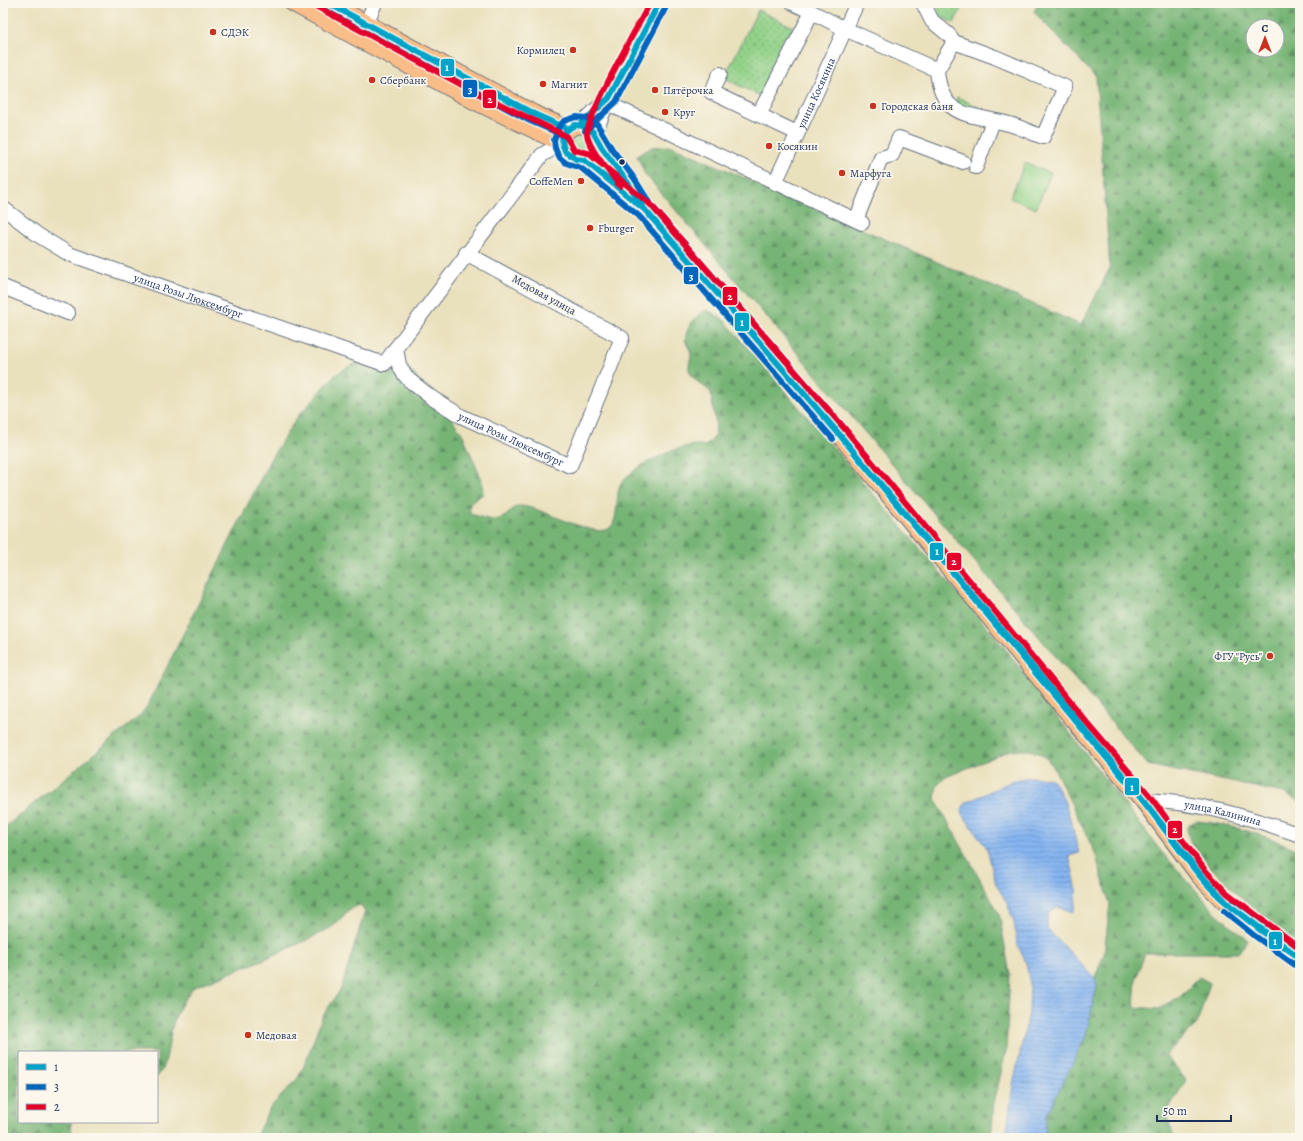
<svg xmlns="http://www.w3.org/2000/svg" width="1303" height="1141" font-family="Alegreya,serif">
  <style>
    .grass { fill: url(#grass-dots); stroke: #578074 }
    .forest { fill: url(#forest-firs); stroke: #48726a; fill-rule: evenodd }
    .garden { fill: #93d289; stroke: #578074 }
    .water { fill: url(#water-rules); stroke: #5072a8 }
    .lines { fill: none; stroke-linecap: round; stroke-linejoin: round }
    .minor-casing { stroke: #636d7f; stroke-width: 16 }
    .major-casing { stroke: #636d7f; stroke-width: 19 }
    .minor { stroke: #fff; stroke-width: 14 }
    .major { stroke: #f8bd88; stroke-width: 17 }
    .bus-1-casing { stroke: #fbf7ec; stroke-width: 9 }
    .bus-2-casing { stroke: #fbf7ec; stroke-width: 9 }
    .bus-3-casing { stroke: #fbf7ec; stroke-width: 9 }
    .bus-1 { stroke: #01a3c8; stroke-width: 6 }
    .bus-2 { stroke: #0065bd; stroke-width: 6 }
    .bus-3 { stroke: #e4002b; stroke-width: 6 }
    .poi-dot { fill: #c8321e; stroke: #fbf7ec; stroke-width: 1.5 }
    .bus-dot { fill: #1b2f5e; stroke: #fbf7ec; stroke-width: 1.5 }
    .labels { text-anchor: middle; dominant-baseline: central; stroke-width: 3.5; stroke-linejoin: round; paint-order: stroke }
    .poi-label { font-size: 11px; fill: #1b2f5e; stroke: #fbf7ec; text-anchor: start }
    .street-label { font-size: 11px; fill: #1b2f5e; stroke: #fbf7ec }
    .line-badge { stroke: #fbf7ec; stroke-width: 1.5 }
    .badge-label { font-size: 11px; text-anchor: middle; font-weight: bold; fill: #fff }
  </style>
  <defs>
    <pattern id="grass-dots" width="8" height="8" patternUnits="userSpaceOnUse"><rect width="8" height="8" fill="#93d289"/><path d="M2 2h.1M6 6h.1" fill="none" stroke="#77ab73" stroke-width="1.8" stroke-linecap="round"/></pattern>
    <pattern id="forest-firs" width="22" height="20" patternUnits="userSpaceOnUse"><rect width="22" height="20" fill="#76b475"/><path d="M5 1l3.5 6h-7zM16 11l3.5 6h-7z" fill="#609363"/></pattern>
    <pattern id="water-rules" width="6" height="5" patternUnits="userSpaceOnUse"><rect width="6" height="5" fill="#86b5f1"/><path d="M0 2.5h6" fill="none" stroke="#6d94c6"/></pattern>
  </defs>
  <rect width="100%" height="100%" fill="#fbf7ec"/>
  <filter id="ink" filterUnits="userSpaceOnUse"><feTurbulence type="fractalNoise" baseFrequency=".025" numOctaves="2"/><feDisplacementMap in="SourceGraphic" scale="8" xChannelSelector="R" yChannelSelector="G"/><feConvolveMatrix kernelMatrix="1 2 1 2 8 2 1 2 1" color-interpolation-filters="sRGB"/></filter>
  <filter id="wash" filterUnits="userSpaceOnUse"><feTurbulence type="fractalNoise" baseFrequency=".012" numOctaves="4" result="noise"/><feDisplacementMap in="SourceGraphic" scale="16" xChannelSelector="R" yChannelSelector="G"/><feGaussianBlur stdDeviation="0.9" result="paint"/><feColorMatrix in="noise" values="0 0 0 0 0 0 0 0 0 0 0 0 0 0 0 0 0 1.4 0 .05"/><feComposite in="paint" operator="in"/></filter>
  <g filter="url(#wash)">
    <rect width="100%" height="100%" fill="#e9e0bc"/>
    <!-- grass -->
    <path class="grass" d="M941,3H964L954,23L936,15Z
      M758,10L793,27L760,96L724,78Z
      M957,97L987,111L984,118L954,108Z
      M570 143a9 9 0 1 1 18 0a9 9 0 1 1-18 0Z"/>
    <!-- forest -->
    <path class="forest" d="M1038,3H1300V802L1284,793L1148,765L645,174L637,156L652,147L672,146L1081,325L1110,268L1096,77L1034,12ZM1253,26H1277V50H1253Z
      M707,310L724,320L1000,642L1160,850L1216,913L1248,940L1238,953H1145L1136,979L1134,1007L1159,1009L1181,996L1199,977L1210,983L1197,1024L1165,1055L1186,1080L1166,1113L1174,1138H1037L1073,1030L1104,955L1110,904L1095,853L1053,766L1044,756L1030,750H1011L946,777L937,786L935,799L999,913L1010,974L1006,1051L994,1103L991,1138H255L270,1108L298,1078L304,1066L322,1017L341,989L365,911L361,905C346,907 342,921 330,928C286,952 240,969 194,987C186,997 178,1008 174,1021C167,1040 170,1062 157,1077V1052H19V1122H71L72,1138H3V829L140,716L148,705L271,458L298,416L335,375L356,362L368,358L394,360L411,371L444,407L463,435L482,481L483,494L471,502L469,508L471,514C481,517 494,523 504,517C510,514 513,505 521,506C544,508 587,535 606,530C620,526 615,496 620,485C628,468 687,439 705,446C708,443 713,440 714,437C719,428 711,403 711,392C704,386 694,381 690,372C687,366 691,361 691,354C691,350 687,346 686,342C683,331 697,313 707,310Z
      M1196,821C1232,824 1268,836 1300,851V947L1235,892L1208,865L1190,841L1187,829L1190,824Z
      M139,1129L149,1138H127L133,1130Z"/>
    <!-- garden -->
    <path class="garden" d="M1025,163L1051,173L1036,209L1010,198Z"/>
    <!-- water -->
    <path class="water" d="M1031,777L1051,779C1068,798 1072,829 1079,853L1069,856C1073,875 1081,893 1073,912L1058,907L1048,914L1047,929L1095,978L1097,986L1085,1038L1046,1116L1045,1134L1043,1138H1006L1013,1084L1029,1013L1030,985L1026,963L1017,943L1014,922L1007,903L996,884L987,848L963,815L962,809L966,803L1014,780Z"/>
  </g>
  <g filter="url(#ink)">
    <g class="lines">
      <!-- minor casing -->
      <g class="minor-casing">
        <g id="minor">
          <path d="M793,3L812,12"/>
          <path d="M923,3L932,21L949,35L954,42"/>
          <path d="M366,24L375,3"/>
          <path d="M720,74L711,92L797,133"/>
          <path d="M607,103L862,223"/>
          <path d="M759,114L812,12L845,29L937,70C941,120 970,113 1009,124C1020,127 1032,133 1043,137L1065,87L995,57L954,42L937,70"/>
          <path d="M580,125L605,101"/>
          <path d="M595,133L609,98L659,3"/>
          <path d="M976,167L993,121"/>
          <path id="s1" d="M775,183L857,3"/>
          <path id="s2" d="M3,208L38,235L69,254L384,364L542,155L562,143"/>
          <path d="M856,220L881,158L892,155L899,138L963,162"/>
          <path d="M3,287L68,313"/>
          <path id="s3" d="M396,348L399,365L404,374L409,380L432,398L461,416L570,466L622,338L466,253"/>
          <path id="s4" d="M1143,800C1198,802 1249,817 1300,835"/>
        </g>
      </g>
      <!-- major casing -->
      <g class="major-casing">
        <path id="major" d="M293,3L473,100L562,143
          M328,3L534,114L568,129
          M562 143a18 18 0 1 1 36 0a18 18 0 1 1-36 0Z
          M598,142L629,184L645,210L839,434L1071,716L1143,800L1199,875L1222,899L1252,923L1300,958
          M584,160L633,201"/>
      </g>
      <!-- minor -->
      <use href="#minor" class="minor"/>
      <!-- major -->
      <use href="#major" class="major"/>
      <!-- bus-1 casing -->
      <g class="bus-1-casing">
        <path id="bus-1" d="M328,3L534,114L568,129
          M575,125L584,126L593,132L602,148L628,183L645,210L584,160L576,159L565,151C559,139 563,131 575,125Z
          M580,125L609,98L659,3
          M645,210L839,434
          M839,434L1144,801L1200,874L1229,905
          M839,434C937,553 1033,672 1133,789C1166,826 1190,873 1229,905
          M1229,905L1300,958L1259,929Z"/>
      </g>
      <!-- bus-2 casing -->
      <g class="bus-2-casing">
        <path id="bus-2" d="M324,10L530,121L565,136
          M585,131L616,102L666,7
          M833,439L639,216L581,168L566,163L559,157L555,148L554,140L558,128L564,121L576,117L587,118L597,124L612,149L634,178L651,205L845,429
          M1234,899L1300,948
          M1224,911L1255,936L1295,965"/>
      </g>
      <!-- bus-3 casing -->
      <g class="bus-3-casing">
        <path id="bus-3" d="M310,3L477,93L566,136L574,150L588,153L651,205L845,429L1077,711L1149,795L1205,870L1227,893L1300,948
          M620,186C610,172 590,151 587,135C585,119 640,22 650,3"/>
      </g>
      <!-- bus-1 -->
      <use href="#bus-1" class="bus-1"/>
      <!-- bus-2 -->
      <use href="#bus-2" class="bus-2"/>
      <!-- bus-3 -->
      <use href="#bus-3" class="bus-3"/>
    </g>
  </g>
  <!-- markers -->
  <g class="poi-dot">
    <circle cx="213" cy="32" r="4"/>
    <circle cx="573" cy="50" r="4"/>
    <circle cx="372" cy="80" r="4"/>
    <circle cx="543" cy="84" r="4"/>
    <circle cx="655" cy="90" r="4"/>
    <circle cx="873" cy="106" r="4"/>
    <circle cx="665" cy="112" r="4"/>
    <circle cx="769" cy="146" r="4"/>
    <circle cx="842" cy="173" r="4"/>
    <circle cx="581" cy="181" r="4"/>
    <circle cx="590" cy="228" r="4"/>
    <circle cx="1270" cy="656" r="4"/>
    <circle cx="248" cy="1035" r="4"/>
  </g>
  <circle class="bus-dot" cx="622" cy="162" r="3.5"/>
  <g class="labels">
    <!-- poi labels -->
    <g class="poi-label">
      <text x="221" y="32">СДЭК</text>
      <text x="565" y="50" text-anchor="end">Кормилец</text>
      <text x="380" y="80">Сбербанк</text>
      <text x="551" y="84">Магнит</text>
      <text x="663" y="90">Пятёрочка</text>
      <text x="881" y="106">Городская баня</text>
      <text x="673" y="112">Круг</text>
      <text x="777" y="146">Косякин</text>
      <text x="850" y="173">Марфуга</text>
      <text x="573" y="181" text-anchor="end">CoffeMen</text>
      <text x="598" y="228">Fburger</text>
      <text x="1262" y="656" text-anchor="end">ФГУ "Русь"</text>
      <text x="256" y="1035">Медовая</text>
    </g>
    <!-- street labels -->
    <g class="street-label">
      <text stroke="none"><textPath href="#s1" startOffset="99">улица Косякина</textPath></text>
      <text transform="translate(544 295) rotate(29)">Медовая улица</text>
      <text stroke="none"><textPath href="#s2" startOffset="207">улица Розы Люксембург</textPath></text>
      <text stroke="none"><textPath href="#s3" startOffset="154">улица Розы Люксембург</textPath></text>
      <text stroke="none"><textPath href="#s4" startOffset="81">улица Калинина</textPath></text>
    </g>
  </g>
  <g class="line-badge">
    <rect x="440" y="58" width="15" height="19" rx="4" fill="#01a3c8"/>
    <rect x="462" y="79" width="16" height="19" rx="4" fill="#0065bd"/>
    <rect x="482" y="89" width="15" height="20" rx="4" fill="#e4002b"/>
    <rect x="683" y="266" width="16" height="19" rx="4" fill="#0065bd"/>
    <rect x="722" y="286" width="16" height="20" rx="4" fill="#e4002b"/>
    <rect x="734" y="312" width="16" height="20" rx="4" fill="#01a3c8"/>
    <rect x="929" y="542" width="15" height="19" rx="4" fill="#01a3c8"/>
    <rect x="946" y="552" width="16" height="19" rx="4" fill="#e4002b"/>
    <rect x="1124" y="777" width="16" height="19" rx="4" fill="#01a3c8"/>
    <rect x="1167" y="820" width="16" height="19" rx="4" fill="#e4002b"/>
    <rect x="1268" y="931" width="15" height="19" rx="4" fill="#01a3c8"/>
  </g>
  <g class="badge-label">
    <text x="447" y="71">1</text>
    <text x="470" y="93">3</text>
    <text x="490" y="103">2</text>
    <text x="691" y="280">3</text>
    <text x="730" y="300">2</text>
    <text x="742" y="326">1</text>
    <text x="937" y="555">1</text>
    <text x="954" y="565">2</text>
    <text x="1132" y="791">1</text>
    <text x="1175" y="833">2</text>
    <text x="1275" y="945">1</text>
  </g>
  <!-- margin -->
  <rect width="1303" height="1141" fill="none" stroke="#fbf7ec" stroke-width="16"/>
  <!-- legend -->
  <rect x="18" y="1051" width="140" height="72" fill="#fbf7ec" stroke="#a1a7b3"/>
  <rect x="26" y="1064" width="20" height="6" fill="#01a3c8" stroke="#a1a7b3"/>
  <text x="54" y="1071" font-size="12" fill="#1b2f5e">1</text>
  <rect x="26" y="1084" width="20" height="6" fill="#0065bd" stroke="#a1a7b3"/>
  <text x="54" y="1091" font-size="12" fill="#1b2f5e">3</text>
  <rect x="26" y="1104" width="20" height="6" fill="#e4002b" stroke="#a1a7b3"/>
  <text x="54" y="1111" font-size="12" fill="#1b2f5e">2</text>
  <!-- north arrow -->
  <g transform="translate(1265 38)"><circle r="19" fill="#fbf7ec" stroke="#a1a7b3"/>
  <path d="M0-3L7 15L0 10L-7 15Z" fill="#c8321e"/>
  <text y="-6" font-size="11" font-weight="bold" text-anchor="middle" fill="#1b2f5e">С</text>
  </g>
  <!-- scale -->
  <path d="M1157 1115v6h74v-6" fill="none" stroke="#1b2f5e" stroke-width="2"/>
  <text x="1163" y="1115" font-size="12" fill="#1b2f5e" stroke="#fbf7ec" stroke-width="3" paint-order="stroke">50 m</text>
</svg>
